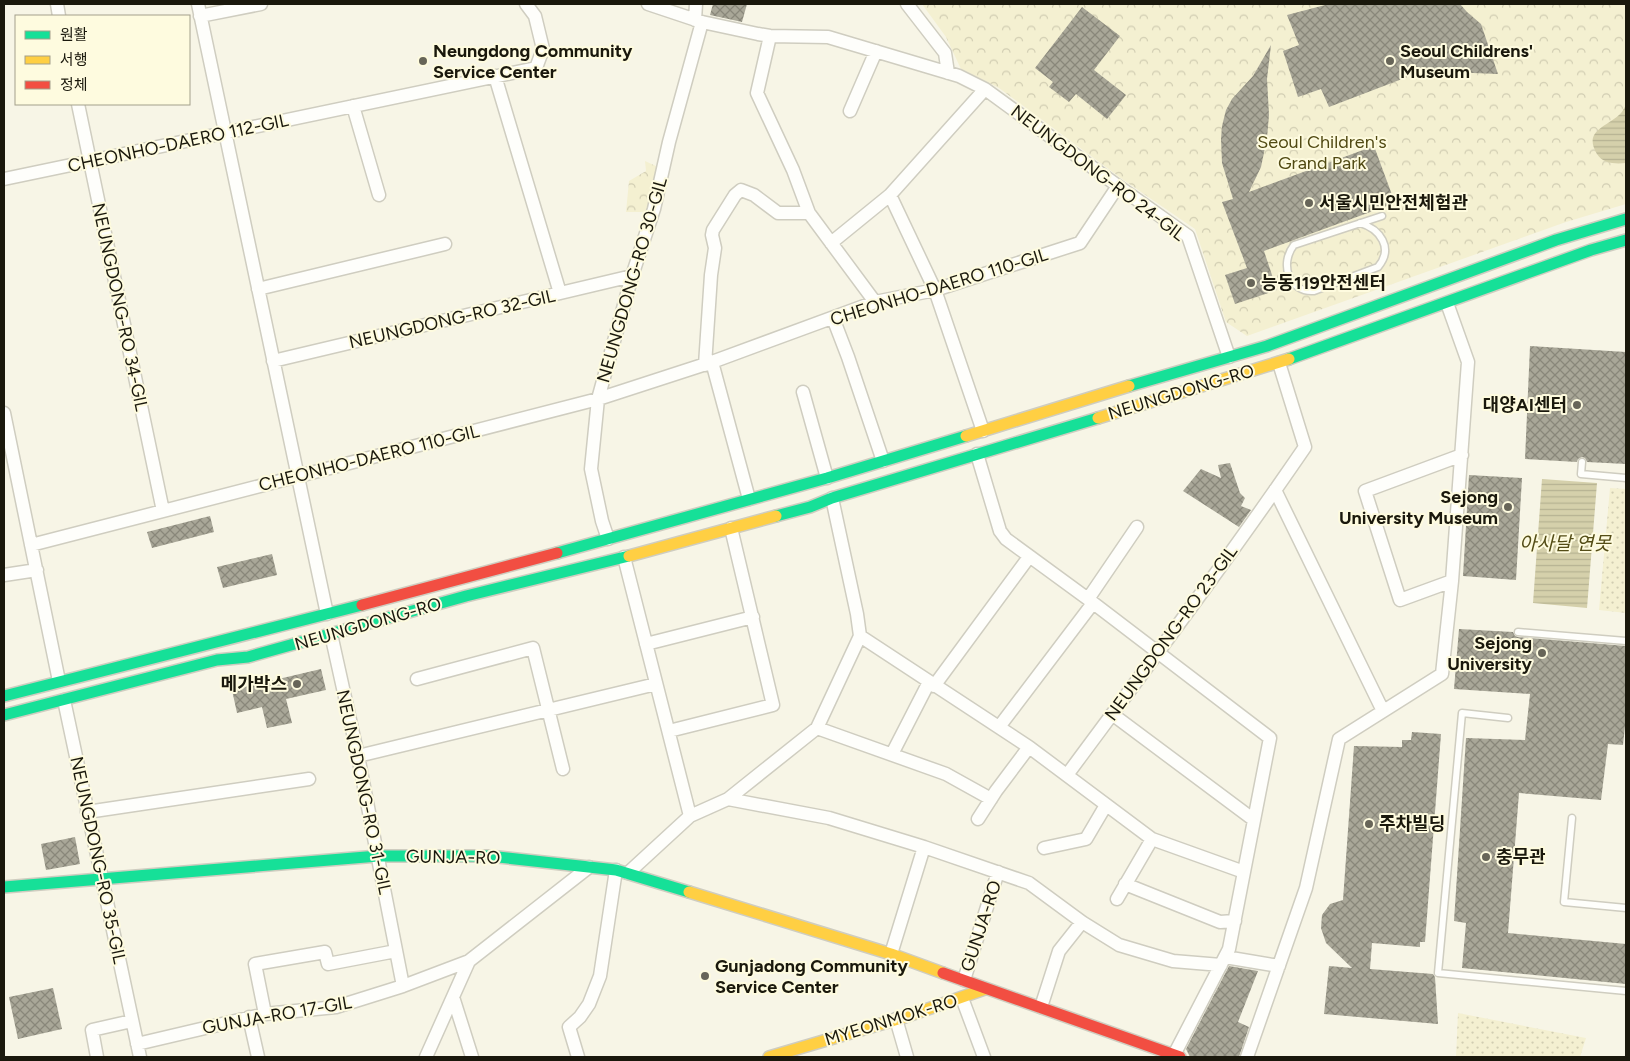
<svg xmlns="http://www.w3.org/2000/svg" width="1630" height="1061" font-family="Figtree,'Noto Sans KR',sans-serif">
  <style>
    .grass { fill: url(#grass-dots) }
    .park { fill: url(#park-crowns) }
    .water { fill: url(#water-rules) }
    .building { fill: url(#building-cross-hatch) }
    .lines { fill: none; stroke-linecap: round; stroke-linejoin: round }
    .lane-casing { stroke: #cfcdc0; stroke-width: 9 }
    .street-casing { stroke: #cfcdc0; stroke-width: 15 }
    .fast-casing { stroke: #cfcdc0; stroke-width: 14 }
    .slow-casing { stroke: #cfcdc0; stroke-width: 14 }
    .jam-casing { stroke: #cfcdc0; stroke-width: 14 }
    .lane { stroke: #fefefb; stroke-width: 6 }
    .street { stroke: #fefefb; stroke-width: 12 }
    .fast { stroke: #16e098; stroke-width: 11 }
    .slow { stroke: #ffcf43; stroke-width: 11 }
    .jam { stroke: #f24e42; stroke-width: 11 }
    .poi-dot { fill: #676558; stroke: #fefbdf; stroke-width: 2 }
    .labels { text-anchor: middle; dominant-baseline: central; stroke-width: 4; stroke-linejoin: round; paint-order: stroke }
    .poi-label { font-size: 18px; font-weight: bold; fill: #1a180c; stroke: #fefbdf; text-anchor: start }
    .park-label { font-size: 18px; fill: #514a13; stroke: #fefbdf }
    .street-label { font-size: 18px; fill: #1a180c; stroke: #fefbdf }
    .water-label { font-size: 19px; font-style: italic; fill: #544d17; stroke: #fefbdf }
  </style>
  <defs>
    <pattern id="grass-dots" width="8" height="8" patternUnits="userSpaceOnUse" patternTransform="scale(1.25)"><rect width="8" height="8" fill="#f4f0d1"/><path d="M2 2h.1M6 6h.1" fill="none" stroke="#d1cdb2" stroke-width="1.8" stroke-linecap="round"/></pattern>
    <pattern id="park-crowns" width="20" height="18" patternUnits="userSpaceOnUse" patternTransform="scale(1.25)"><rect width="20" height="18" fill="#f4f0d1"/><path d="M2 6a3 3 0 1 1 6 0M12 15a3 3 0 1 1 6 0" fill="none" stroke="#d1cdb2"/></pattern>
    <pattern id="water-rules" width="6" height="5" patternUnits="userSpaceOnUse" patternTransform="scale(1.25)"><rect width="6" height="5" fill="#d5d0ab"/><path d="M0 2.5h6" fill="none" stroke="#b6b292"/></pattern>
    <pattern id="building-cross-hatch" width="8" height="8" patternUnits="userSpaceOnUse" patternTransform="scale(1.25)"><rect width="8" height="8" fill="#a9a798"/><path d="M0 0l8 8M0 8l8-8" fill="none" stroke="#89877a"/></pattern>
  </defs>
  <rect width="100%" height="100%" fill="#f7f5e6"/>
  <!-- grass -->
  <path class="grass" d="M1610,488L1626,489V613L1599,610Z
    M1458,1013L1586,1038L1580,1057H1456Z"/>
  <!-- park -->
  <path class="park" d="M922,4H1626V204L1566,222L1247,336L1226,322L1195,229L1122,179L999,88L961,69L946,37Z
    M645,161L658,167L646,212H626L629,181L646,171Z"/>
  <!-- water -->
  <path class="water" d="M1626,105V163C1616,164 1603,164 1597,154C1583,131 1606,127 1619,115C1622,113 1624,108 1626,105Z
    M1542,479L1597,483L1587,608L1533,603Z"/>
  <!-- building -->
  <path class="building" d="M713,4H747L742,22L710,15Z
    M1329,4H1460L1467,12L1481,24L1498,74L1423,71L1329,107L1321,89L1298,97L1283,51L1299,45L1287,15Z
    M1082,7L1120,36L1094,70L1126,95L1107,119L1076,94L1069,102L1049,87L1053,82L1035,68Z
    M1271,45L1267,79L1269,115L1267,138L1261,167L1249,192L1374,146L1395,203L1264,251L1277,290L1235,304L1225,275L1247,268L1222,202L1233,199L1222,163L1221,139L1222,126L1226,110L1232,99L1253,76Z
    M1530,346L1626,352V464L1587,462L1585,458L1582,457L1578,459L1577,462L1525,459Z
    M1230,463L1240,493L1245,498L1241,506L1251,510L1239,527L1183,491L1201,469L1221,478L1218,465Z
    M1469,475L1522,478L1516,580L1463,576Z
    M210,516L214,532L152,548L147,532Z
    M272,554L277,575L223,588L217,567Z
    M1459,629L1513,632L1515,636L1518,637L1626,646V717L1623,745L1608,744L1601,800L1519,793L1508,933L1626,944V984L1462,968L1466,923L1454,921L1466,738L1525,740L1530,694L1454,689Z
    M321,669L326,690L286,699L292,723L267,728L262,707L237,713L232,690Z
    M1412,732L1441,734L1425,942H1420V947L1372,943L1370,969L1433,974L1435,977L1438,1024L1324,1014L1329,966L1352,968L1326,943L1321,928L1322,915L1330,904L1343,900L1354,746L1402,747V740H1411Z
    M75,837L80,864L46,870L41,844Z
    M1229,966L1258,971L1238,1022L1249,1027L1239,1057H1190L1186,1049Z
    M53,988L62,1029L18,1039L9,997Z"/>
  <g class="lines">
    <!-- lane casing -->
    <g class="lane-casing">
      <path id="lane" d="M1360,223C1380,229 1394,248 1378,267L1314,291C1289,293 1279,264 1294,245L1382,216
        M1582,462L1581,474L1626,478
        M1518,632L1626,641
        M1508,718L1462,713L1438,973L1626,991
        M1572,818L1564,902L1626,908"/>
    </g>
    <!-- street casing -->
    <g class="street-casing">
      <path id="street" d="M57,4L59,16
        M198,4L327,614
        M648,4L702,22L758,34L770,36L828,37L959,76L985,89L1118,186L1188,236L1229,357
        M907,4L945,53L948,73
        M200,16L261,4
        M695,20L696,4
        M770,36L757,93L793,170L809,213L875,302
        M495,76L560,293
        M78,104L163,511
        M353,106L379,195
        M850,111L876,51
        M4,179L536,68L543,49L535,16L526,4
        M831,243L890,195
        M258,289L445,244
        M833,318L848,357L883,461
        M273,361L632,276
        M712,362L749,499
        M705,365L711,275L715,248L712,235L713,230L735,195L741,190L754,195L778,213H809
        M803,392L827,478
        M4,413L59,681
        M983,431L935,290L890,195L985,89
        M977,454L1000,531L1006,539L1088,599L1270,738L1229,949L1174,1055
        M1275,490L1383,711
        M608,539L602,521L591,469L598,399L632,276L654,209L669,142L702,22
        M31,545L598,399L712,362L875,302L935,290L1080,243L1118,186
        M624,557L690,816
        M4,575L37,570
        M1452,581L1400,600L1365,491L1462,455
        M1088,599L1137,527
        M331,634L358,756L403,986
        M860,636L1029,747L1152,839L1244,872
        M646,644L753,617
        M417,679L533,648L563,769
        M934,686L1029,557
        M64,700L140,1057
        M1112,714L1254,820
        M999,727L1093,603
        M817,728L946,774L991,799
        M669,731L773,705L731,528
        M892,754L929,682
        M358,756L656,684
        M1067,775C1147,667 1229,558 1305,447L1279,363
        M728,799L829,818L924,847L1029,883L1082,922L1119,945L1173,961L1221,965
        M87,812L309,779
        M978,819L996,791L1029,747
        M1044,848L1086,839L1106,805
        M628,873L690,816L728,799L817,728L860,636L857,614L832,498
        M1125,884L1220,922L1235,921
        M1117,899L1152,839
        M891,954L924,847
        M1225,957L1279,966
        M964,980L998,872
        M453,997L472,1057
        M962,998L984,1057
        M1041,1007L1059,951L1082,922
        M265,1014L255,964L325,952L328,964L396,951
        M249,1017L258,1057
        M896,1019L907,1057
        M137,1044L265,1014L336,1007L403,986L469,961L589,867
        M97,1057L92,1030L132,1021
        M426,1057L469,961
        M578,1057L569,1027L580,1017L589,1004L600,976L616,870
        M1247,1057L1306,888L1339,739L1442,674L1452,581L1468,362L1447,303"/>
    </g>
    <!-- fast casing -->
    <g class="fast-casing">
      <path id="fast" d="M1289,359L1591,250L1626,240
        M1129,386L1267,346L1556,240L1626,219
        M776,516L810,507L832,498L1098,418
        M557,553L827,478L966,436
        M4,696L362,605
        M4,715L217,660L248,657L466,596L629,556
        M4,887L378,856H489L616,870L689,892"/>
    </g>
    <!-- slow casing -->
    <g class="slow-casing">
      <path id="slow" d="M1098,418L1289,359
        M966,436L1129,386
        M629,556L776,516
        M689,892L891,954L943,973
        M769,1057L905,1017L985,989"/>
    </g>
    <!-- jam casing -->
    <g class="jam-casing">
      <path id="jam" d="M362,605L557,553
        M943,973L1180,1057"/>
    </g>
    <!-- lane -->
    <use href="#lane" class="lane"/>
    <!-- street -->
    <use href="#street" class="street"/>
    <!-- fast -->
    <use href="#fast" class="fast"/>
    <!-- slow -->
    <use href="#slow" class="slow"/>
    <!-- jam -->
    <use href="#jam" class="jam"/>
  </g>
  <!-- markers -->
  <g class="poi-dot">
    <circle cx="423" cy="61" r="5"/>
    <circle cx="1390" cy="61" r="5"/>
    <circle cx="1309" cy="203" r="5"/>
    <circle cx="1251" cy="283" r="5"/>
    <circle cx="1577" cy="405" r="5"/>
    <circle cx="1508" cy="507" r="5"/>
    <circle cx="1542" cy="653" r="5"/>
    <circle cx="297" cy="684" r="5"/>
    <circle cx="1369" cy="824" r="5"/>
    <circle cx="1486" cy="857" r="5"/>
    <circle cx="705" cy="976" r="5"/>
  </g>
  <g class="labels">
    <!-- poi labels -->
    <g class="poi-label">
      <text x="433" y="51">Neungdong Community<tspan x="433" dy="21">Service Center</tspan></text>
      <text x="1400" y="51">Seoul Childrens'<tspan x="1400" dy="21">Museum</tspan></text>
      <text x="1319" y="203">서울시민안전체험관</text>
      <text x="1261" y="283">능동119안전센터</text>
      <text x="1567" y="405" text-anchor="end">대양AI센터</text>
      <text x="1498" y="497" text-anchor="end">Sejong<tspan x="1498" dy="21">University Museum</tspan></text>
      <text x="1532" y="643" text-anchor="end">Sejong<tspan x="1532" dy="21">University</tspan></text>
      <text x="287" y="684" text-anchor="end">메가박스</text>
      <text x="1379" y="824">주차빌딩</text>
      <text x="1496" y="857">충무관</text>
      <text x="715" y="966">Gunjadong Community<tspan x="715" dy="21">Service Center</tspan></text>
    </g>
    <!-- park labels -->
    <g class="park-label">
      <text x="1322" y="142">Seoul Children's<tspan x="1322" dy="21">Grand Park</tspan></text>
    </g>
    <!-- street labels -->
    <g class="street-label">
      <text transform="translate(178 143) rotate(-12)">CHEONHO-DAERO 112-GIL</text>
      <text transform="translate(1098 173) rotate(37)">NEUNGDONG-RO 24-GIL</text>
      <text transform="translate(632 280) rotate(-74)">NEUNGDONG-RO 30-GIL</text>
      <text transform="translate(939 287) rotate(-17)">CHEONHO-DAERO 110-GIL</text>
      <text transform="translate(120 307) rotate(78)">NEUNGDONG-RO 34-GIL</text>
      <text transform="translate(452 319) rotate(-13)">NEUNGDONG-RO 32-GIL</text>
      <text transform="translate(1181 392) rotate(-17)">NEUNGDONG-RO</text>
      <text transform="translate(369 458) rotate(-14)">CHEONHO-DAERO 110-GIL</text>
      <text transform="translate(368 624) rotate(-16)">NEUNGDONG-RO</text>
      <text transform="translate(1171 633) rotate(-54)">NEUNGDONG-RO 23-GIL</text>
      <text transform="translate(364 792) rotate(78)">NEUNGDONG-RO 31-GIL</text>
      <text transform="translate(453 857) rotate(1)">GUNJA-RO</text>
      <text transform="translate(98 860) rotate(78)">NEUNGDONG-RO 35-GIL</text>
      <text transform="translate(981 926) rotate(-72)">GUNJA-RO</text>
      <text transform="translate(277 1015) rotate(-10)">GUNJA-RO 17-GIL</text>
      <text transform="translate(891 1020) rotate(-17)">MYEONMOK-RO</text>
    </g>
    <!-- water labels -->
    <g class="water-label">
      <text x="1565" y="543">아사달 연못</text>
    </g>
  </g>
  <!-- border -->
  <rect width="1630" height="1061" fill="none" stroke="#1a180c" stroke-width="10"/>
  <!-- legend -->
  <rect x="15" y="15" width="175" height="90" fill="#fefbdf" stroke="#a3a08b"/>
  <rect x="25" y="31" width="25" height="8" fill="#16e098" stroke="#a3a08b"/>
  <text x="60" y="40" font-size="15" fill="#1a180c">원활</text>
  <rect x="25" y="56" width="25" height="8" fill="#ffcf43" stroke="#a3a08b"/>
  <text x="60" y="65" font-size="15" fill="#1a180c">서행</text>
  <rect x="25" y="81" width="25" height="8" fill="#f24e42" stroke="#a3a08b"/>
  <text x="60" y="90" font-size="15" fill="#1a180c">정체</text>
</svg>
